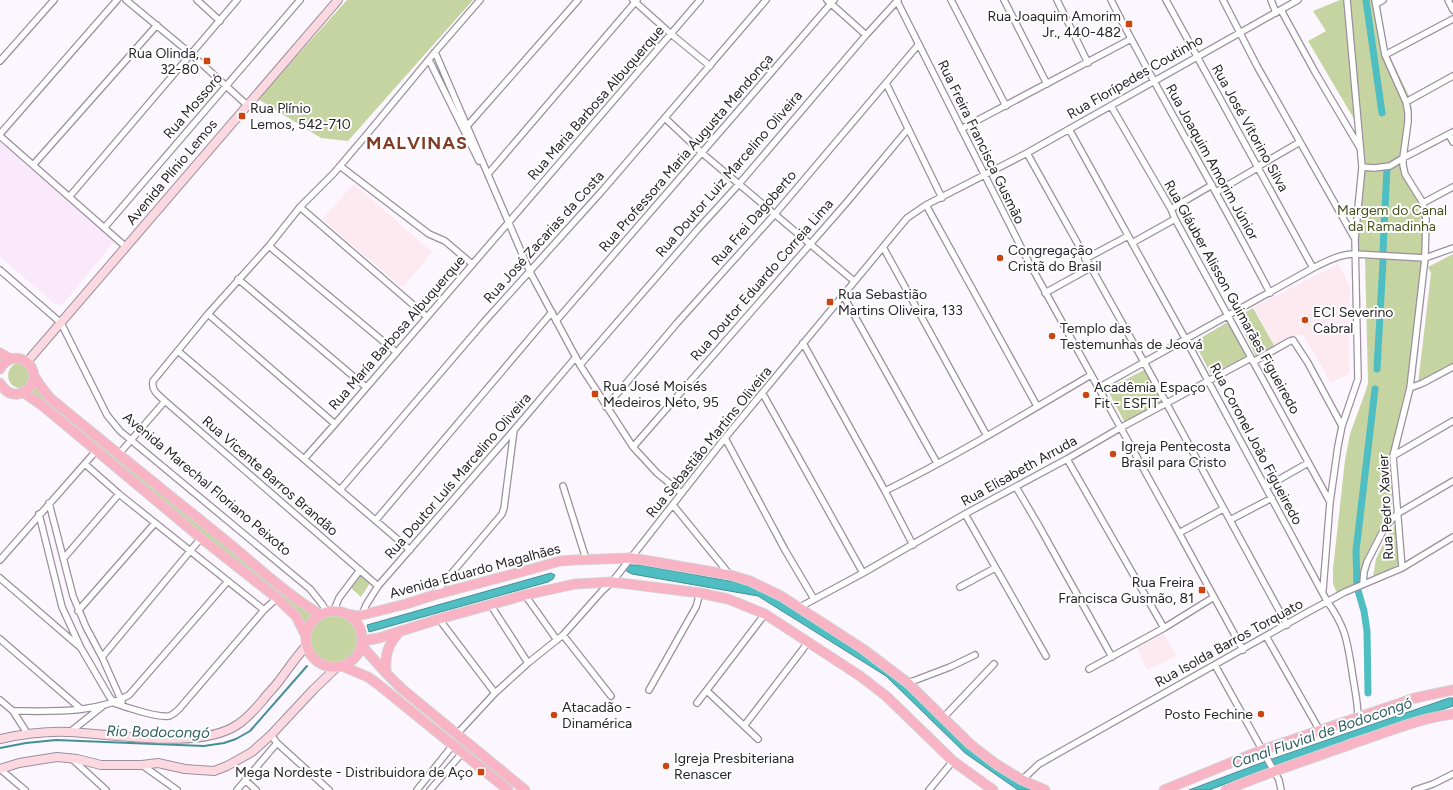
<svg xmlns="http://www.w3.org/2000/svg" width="1453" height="790" font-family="Figtree,sans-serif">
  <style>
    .commercial { fill: #fae9fa }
    .education { fill: #fde9f0 }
    .green { fill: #c6d4a2 }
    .water { fill: #4ebec3; stroke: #439095 }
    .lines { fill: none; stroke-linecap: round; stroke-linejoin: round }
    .stream { stroke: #439095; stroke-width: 2 }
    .canal { stroke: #4ebec3; stroke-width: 7 }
    .street-casing { stroke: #9a8f9e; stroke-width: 8 }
    .secondary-casing { stroke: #9a8f9e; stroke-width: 10 }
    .primary-casing { stroke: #d4d3d4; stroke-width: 11 }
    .street { stroke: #fff; stroke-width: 5.5 }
    .secondary { stroke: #fcd9e1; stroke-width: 8 }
    .primary { stroke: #f8b3c4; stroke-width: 9 }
    .poi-dot { fill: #cc4511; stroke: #fff; stroke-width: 1.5 }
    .labels { text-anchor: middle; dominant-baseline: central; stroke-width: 4; stroke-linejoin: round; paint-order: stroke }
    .poi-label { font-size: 14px; fill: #28242a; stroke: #fff; text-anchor: start }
    .street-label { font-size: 14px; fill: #28242a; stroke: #fff }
    .park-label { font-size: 14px; fill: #46521c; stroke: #fff }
    .water-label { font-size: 15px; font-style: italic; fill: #2f5f61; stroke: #fff }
    .district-label { font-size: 18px; font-weight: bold; letter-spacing: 1px; fill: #813d27; stroke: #fff }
  </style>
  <rect width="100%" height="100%" fill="#fcf7fe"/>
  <!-- commercial -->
  <path class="commercial" d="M0,135L115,241L62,305L55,304L0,257Z"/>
  <!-- education -->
  <path class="education" d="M354,184L432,252L403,288L322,219Z
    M1338,264L1350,287L1349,374L1331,383L1304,336L1298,334L1275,347L1254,307Z
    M1164,634L1176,656L1147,670L1137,648Z"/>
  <!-- green -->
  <path class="green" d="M347,0H473L348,141L321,138L258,99Z
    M1340,0H1344L1357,124L1308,41L1326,31L1313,11Z
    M1347,0H1379L1386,43L1390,57L1411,100L1412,115L1405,164L1408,176L1427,204L1430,216L1426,256L1357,252L1355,236L1360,148Z
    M1453,254V363L1418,384L1431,273L1428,267Z
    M1365,258L1422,261L1407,384L1390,457L1392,503L1389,511L1365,557L1362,580L1337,593L1333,584V569L1345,460L1350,434L1365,393L1368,383Z
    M1253,308L1275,347L1256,357L1237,317Z
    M1231,320L1250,355L1211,374L1194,342Z
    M19,362L23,363L33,375L24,388C6,390 2,368 19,362Z
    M1146,369L1164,402L1125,423L1107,389Z
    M35,379L43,391L319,615C312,620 308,624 306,633L299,618L25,392Z
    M1397,523L1401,564L1373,576L1376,559L1385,540Z
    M360,576L370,583L361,597L351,588Z
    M308 639a26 26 0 1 1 52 0a26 26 0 1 1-52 0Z"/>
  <!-- water -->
  <path class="water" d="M629,565H640L758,586L888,670L968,747L1023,786L1035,790H1018L965,753L886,676L758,596L632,574L628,572L624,569Z
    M551,573L555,575L553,579L548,582L369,632L367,625Z
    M1449,698H1453V706L1271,767L1209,790H1189L1269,760Z"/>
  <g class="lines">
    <!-- stream -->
    <path class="stream" d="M0,748L26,743L56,740L204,746L224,743L236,739L250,731L307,666"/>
    <!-- canal -->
    <path class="canal" d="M1366,0L1382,113
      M1383,250L1387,168
      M1377,369L1383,261
      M1368,693L1367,631L1364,611L1357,587L1356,551L1375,389"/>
    <!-- street casing -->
    <g class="street-casing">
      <path id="street" d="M126,0L191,54L247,105
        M197,0L220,21
        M633,0L671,34L710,66
        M827,0L866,35
        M951,0L1006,106
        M1004,0L1047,84
        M1057,0L1088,63
        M1111,0C1161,99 1219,194 1270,293
        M1166,0L1313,268
        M1223,0L1257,66L1355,239
        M1271,0L1276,13
        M1375,0L1385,55L1406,102L1408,112V122L1403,158V165L1405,174L1423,203L1426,219L1425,258L1410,388L1393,456L1402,568
        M1448,0L1453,10
        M897,1L1026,257L1179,533L1243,650
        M1376,4L1383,0
        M1281,10L1315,72L1360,148
        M435,52L530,272L580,365L633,447L657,473L681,493
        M1385,55L1453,19
        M429,60L479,161
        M0,61L54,0
        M886,83L942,198
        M1406,102L1453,76
        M1111,106L1171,209L1175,219L1330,502
        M665,118L702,153L854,281
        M468,125L578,0
        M961,129L1131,39
        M1069,129L1186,340L1327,601C1346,628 1347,640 1352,671C1354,687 1358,701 1358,718
        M0,134L117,0
        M1449,135L1453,142
        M0,136L126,247
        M1027,153L1144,362L1287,625
        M34,164L157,25
        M340,166L429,234L445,241L472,264
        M1257,167L1300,142
        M1362,167L1374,168L1390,166L1403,158L1453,132
        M488,174L637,0
        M1216,192L1259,167
        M70,196L237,0
        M1423,203L1453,187
        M926,205L1037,406
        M300,207L426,316
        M1171,209L1212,185
        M105,227L300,0
        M1132,243L1175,219
        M269,246L396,352
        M883,247L987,436
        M1085,259L1128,236
        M0,270L61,323L107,415L120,431L310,589L322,604L327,612
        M238,279L366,387
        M1045,293L1090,268
        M843,295L937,463
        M208,314L335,424
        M556,321L834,0
        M803,343L885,491L913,545
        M178,351L410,550
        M1253,362L1290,341L1293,340L1308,363L1342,426
        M580,365L698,229L739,184L866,35L898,0
        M1098,388L1313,268C1327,261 1340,254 1355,254L1425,258L1453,248
        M1410,388L1423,383L1453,367
        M763,394L863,573
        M606,407L677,323L775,214L919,44
        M725,438L785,550L814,599
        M633,447L847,202L908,129
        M119,454L165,401
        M1393,456L1453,421
        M304,459L335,424L700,0
        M1067,459L1164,628
        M85,464L119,494L264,610
        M563,486L586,559
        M1016,487L1039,526L1112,657
        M1266,487L1308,463
        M340,490L484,322L602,191L766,0
        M885,491C956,456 1023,415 1091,375
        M49,503L73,596L86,627L102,657L122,702
        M673,505L730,575
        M39,514L62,607L80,646
        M965,514L1046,656
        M376,520L552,312
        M1230,520L1272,498
        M1179,533L1223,509
        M64,558L119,494
        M0,560L96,451
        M0,578L81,648L109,696L114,703
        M1363,584L1364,572L1367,562L1385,527L1397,514L1453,481
        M378,586L165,401C158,395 151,390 153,381L208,314L269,246L300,207L334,173L368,133L435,52L480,0
        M960,587L995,568
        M1323,590L1330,502L1338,446L1342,426L1358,379L1355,239L1362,167L1347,0
        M434,594L502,514L504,508L514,430
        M525,595L557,640
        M490,604L528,663
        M800,607L863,573L965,514L1067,459L1120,428L1251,358
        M78,611L155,523
        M333,612L339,598L360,570
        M362,615L366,605L378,586L514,430L576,357
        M439,619L495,693
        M563,635L611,696
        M1266,636L1320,731
        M0,639L81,709
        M102,657L201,538
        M1215,665L1279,780L1281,790
        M1089,669L1164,628L1214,597
        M908,683L950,667L975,655
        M649,690L696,607L700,593
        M707,691L758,739
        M0,700L13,711L27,733
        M114,703C125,707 158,718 169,716C173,715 176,712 179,709L264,610L277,598
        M697,703L765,614
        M13,711C50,711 96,714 129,695L228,581
        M943,718L994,664
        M744,726L803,649L808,641
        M70,732L104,705
        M457,734L495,693L528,663L563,635L602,591L612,582L725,438L907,218L926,205L1027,153L1298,0
        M271,735L277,743L329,790
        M71,758L106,790
        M142,765L177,790
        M0,769L25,790
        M245,780L256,790
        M1022,780L1039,764L1308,612L1345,592L1402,568L1453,537
        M237,790L277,743
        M417,790L453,745
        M430,790L463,752
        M929,790L953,761
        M1415,790L1433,784L1453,774"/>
    </g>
    <!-- secondary casing -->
    <g class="secondary-casing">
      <path id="secondary" d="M27,362L338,0
        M0,739C23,734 45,731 69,732C114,734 200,750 237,725C248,718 255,709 263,700C268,693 274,688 279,681C288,669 296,657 307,645
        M0,769L19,763L57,757L77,759L101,765H142L158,763L185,769L214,771L227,766L252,752L271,735L314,689L337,667"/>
    </g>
    <!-- primary casing -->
    <g class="primary-casing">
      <path id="primary" d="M0,353L11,359
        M0,369C13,344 46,368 29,388C26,391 22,393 18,394C10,395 4,390 0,383
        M34,376L42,388L50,398C108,446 167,493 225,540C257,566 286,594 321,615
        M23,392L43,406L201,538L277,598L296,616L306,636
        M306 639a28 28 0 1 1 56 0a28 28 0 1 1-56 0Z
        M346,614L358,616L406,604L434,595L532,569L560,561L574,560L632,558L730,575L750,581L781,596L863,649L908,683L970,744L996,764L1022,780L1045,790
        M362,641L379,638L439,619L525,595L575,584L612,582L700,593L728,599L765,614L860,676L886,696L953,761L993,790
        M361,645L386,673L402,689L525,790
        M342,666L368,677L379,685L508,790
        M386,673C385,654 387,646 400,631
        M1164,790L1262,750L1415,698L1453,690
        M1226,790C1269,772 1313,758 1357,742C1388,732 1420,718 1453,714"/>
    </g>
    <!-- street -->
    <use href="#street" class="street"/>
    <!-- secondary -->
    <use href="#secondary" class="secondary"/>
    <!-- primary -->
    <use href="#primary" class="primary"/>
  </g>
  <!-- markers -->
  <g class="poi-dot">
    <rect x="1125" y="20" width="8" height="8" rx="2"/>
    <rect x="203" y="57" width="8" height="8" rx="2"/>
    <rect x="238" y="112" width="8" height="8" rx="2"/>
    <circle cx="1000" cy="258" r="4"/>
    <rect x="826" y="298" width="8" height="8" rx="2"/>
    <circle cx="1305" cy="320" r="4"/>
    <circle cx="1052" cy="336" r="4"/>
    <rect x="591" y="390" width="8" height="8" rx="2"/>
    <circle cx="1086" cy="395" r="4"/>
    <circle cx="1113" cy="454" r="4"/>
    <rect x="1198" y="586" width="8" height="8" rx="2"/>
    <circle cx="1261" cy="714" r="4"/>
    <circle cx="554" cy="715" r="4"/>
    <circle cx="666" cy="766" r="4"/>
    <rect x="477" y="768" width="8" height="8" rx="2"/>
  </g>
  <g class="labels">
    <!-- poi labels -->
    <g class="poi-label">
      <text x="1121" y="16" text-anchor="end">Rua Joaquim Amorim<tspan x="1121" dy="16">Jr., 440-482</tspan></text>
      <text x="199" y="53" text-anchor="end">Rua Olinda,<tspan x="199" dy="16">32-80</tspan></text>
      <text x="250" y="108">Rua Plínio<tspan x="250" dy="16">Lemos, 542-710</tspan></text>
      <text x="1008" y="250">Congregação<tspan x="1008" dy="16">Cristã do Brasil</tspan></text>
      <text x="838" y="294">Rua Sebastião<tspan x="838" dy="16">Martins Oliveira, 133</tspan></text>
      <text x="1313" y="312">ECI Severino<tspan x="1313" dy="16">Cabral</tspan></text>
      <text x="1060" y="328">Templo das<tspan x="1060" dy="16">Testemunhas de Jeová</tspan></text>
      <text x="603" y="386">Rua José Moisés<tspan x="603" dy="16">Medeiros Neto, 95</tspan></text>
      <text x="1094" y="387">Acadêmia Espaço<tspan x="1094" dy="16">Fit - ESFIT</tspan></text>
      <text x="1121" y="446">Igreja Pentecosta<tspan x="1121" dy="16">Brasil para Cristo</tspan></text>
      <text x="1194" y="582" text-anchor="end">Rua Freira<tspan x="1194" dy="16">Francisca Gusmão, 81</tspan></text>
      <text x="562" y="707">Atacadão -<tspan x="562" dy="16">Dinamérica</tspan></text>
      <text x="1253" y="714" text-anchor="end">Posto Fechine</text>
      <text x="674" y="758">Igreja Presbiteriana<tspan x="674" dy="16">Renascer</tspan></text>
      <text x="473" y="772" text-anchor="end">Mega Nordeste - Distribuidora de Aço</text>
    </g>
    <!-- street labels -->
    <g class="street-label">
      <text transform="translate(1135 77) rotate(-30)">Rua Florípedes Coutinho</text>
      <text transform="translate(596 103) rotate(-49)">Rua Maria Barbosa Albuquerque</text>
      <text transform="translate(193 106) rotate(-49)">Rua Mossoró</text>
      <text transform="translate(1250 128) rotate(61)">Rua José Vitorino Silva</text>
      <text transform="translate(981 142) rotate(64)">Rua Freira Francisca Gusmão</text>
      <text transform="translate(686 153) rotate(-49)">Rua Professora Maria Augusta Mendonça</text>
      <text transform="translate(1212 162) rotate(61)">Rua Joaquim Amorim Júnior</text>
      <text transform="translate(172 172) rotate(-50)">Avenida Plínio Lemos</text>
      <text transform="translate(729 174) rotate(-49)">Rua Doutor Luiz Marcelino Oliveira</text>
      <text transform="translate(754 218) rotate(-49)">Rua Frei Dagoberto</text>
      <text transform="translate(544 237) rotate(-48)">Rua José Zacarias da Costa</text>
      <text transform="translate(762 280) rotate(-49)">Rua Doutor Eduardo Correia Lima</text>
      <text transform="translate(1232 297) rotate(61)">Rua Gláuber Alisson Guimarães Figueiredo</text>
      <text transform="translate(397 333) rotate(-49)">Rua María Barbosa Albuquerque</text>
      <text transform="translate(709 442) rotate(-51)">Rua Sebastião Martins Oliveira</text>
      <text transform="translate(1256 444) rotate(62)">Rua Coronel João Figueiredo</text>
      <text transform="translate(1019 471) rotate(-29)">Rua Elisabeth Arruda</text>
      <text transform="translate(270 476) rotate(41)">Rua Vicente Barros Brandão</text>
      <text transform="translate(458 476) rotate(-49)">Rua Doutor Luís Marcelino Oliveira</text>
      <text transform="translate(207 484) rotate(40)">Avenida Marechal Floriano Peixoto</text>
      <text transform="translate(1386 507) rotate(-93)">Rua Pedro Xavier</text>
      <text transform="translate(475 571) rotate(-15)">Avenida Eduardo Magalhães</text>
      <text transform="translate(1229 643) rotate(-29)">Rua Isolda Barros Torquato</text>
    </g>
    <!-- park labels -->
    <g class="park-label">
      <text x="1392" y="210">Margem do Canal<tspan x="1392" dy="16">da Ramadinha</tspan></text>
    </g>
    <!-- water labels -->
    <g class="water-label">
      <text transform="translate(158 732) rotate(1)">Rio Bodocongó</text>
      <text transform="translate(1322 733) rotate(-19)">Canal Fluvial de Bodocongó</text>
    </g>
    <!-- district labels -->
    <g class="district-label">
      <text x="417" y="143">MALVINAS</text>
    </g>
  </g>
</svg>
